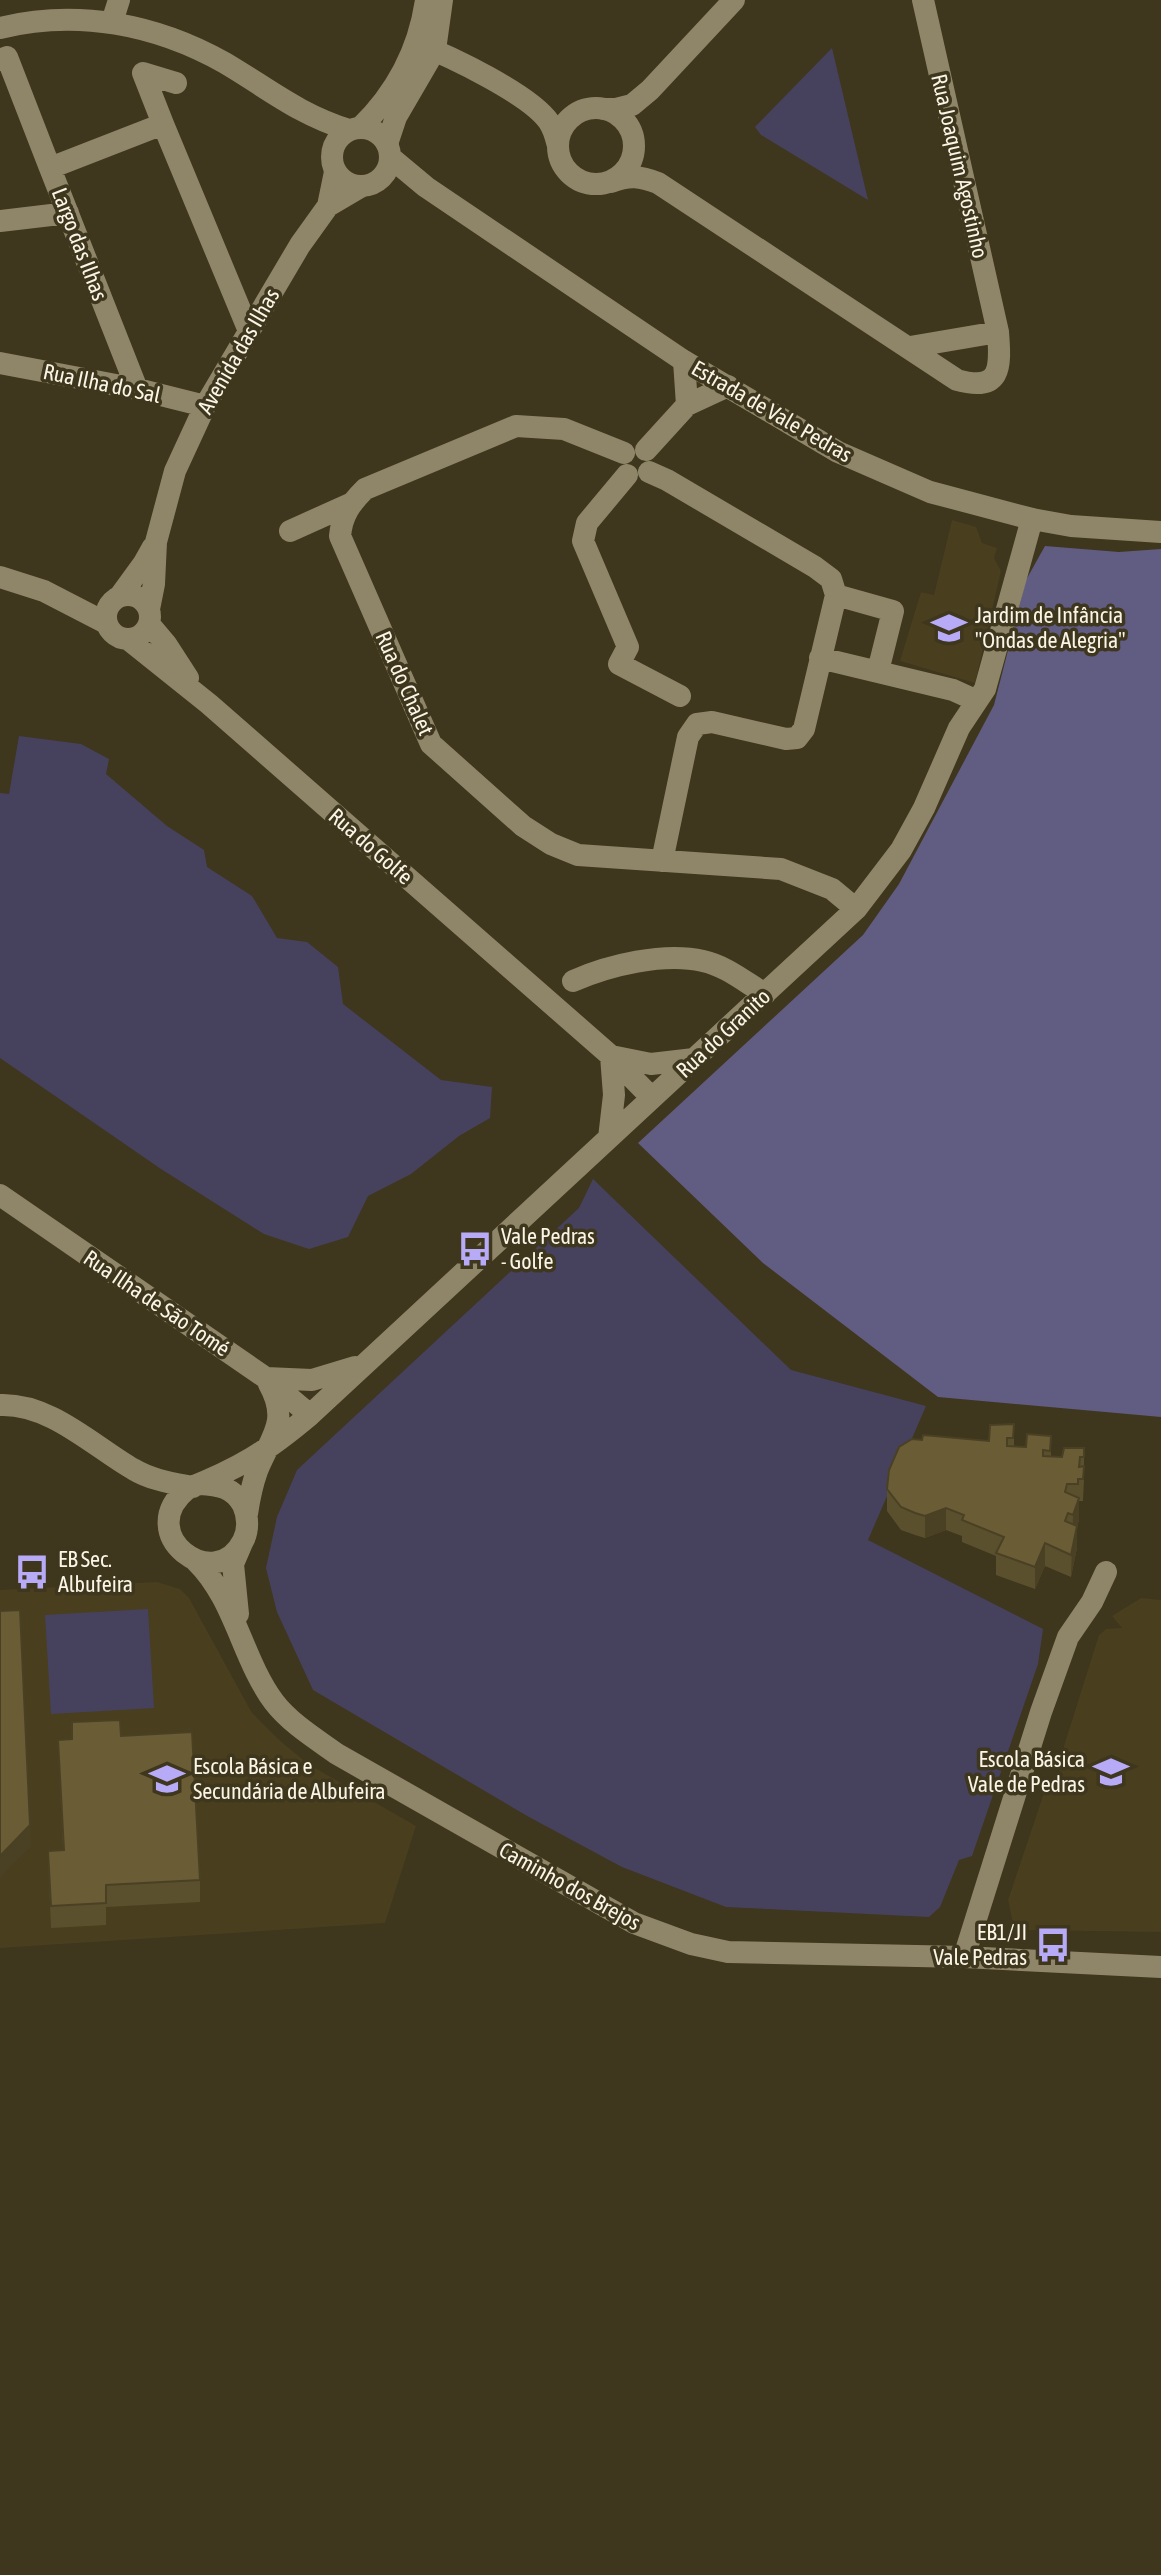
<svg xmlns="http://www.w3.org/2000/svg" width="1161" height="2575" font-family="'Asap Condensed',sans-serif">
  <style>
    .built { fill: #493e1e }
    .green { fill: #46425e }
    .forest { fill: #615c82 }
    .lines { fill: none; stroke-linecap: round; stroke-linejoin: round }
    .minor { stroke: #8f866a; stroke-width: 22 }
    .tertiary { stroke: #8f866a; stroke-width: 22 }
    .secondary { stroke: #8f866a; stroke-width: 22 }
    .wall { fill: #5b502e }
    .shaded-wall { fill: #4a4125 }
    .building { fill: #6a5d35; stroke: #4a4125; stroke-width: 2 }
    .labels { text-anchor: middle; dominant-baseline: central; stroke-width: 7; stroke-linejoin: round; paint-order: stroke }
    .street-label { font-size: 22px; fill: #faf5e6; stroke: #3e361d }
    .poi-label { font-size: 22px; fill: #faf5e6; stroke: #3e361d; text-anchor: start }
  </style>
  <rect width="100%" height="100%" fill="#3e361d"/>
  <!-- built -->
  <path class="built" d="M952,520L976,527L982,543L997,548L994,558L1001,571L975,683L900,661L921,592L934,595Z
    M157,1582L180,1589L189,1598L252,1713L278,1739L308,1764L416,1826L385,1923L0,1948V1590Z
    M1141,1598L1161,1600V1932L1025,1930L1013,1923L1008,1900L1044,1793L1058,1780L1064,1746L1099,1635L1106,1629L1122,1628L1112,1616Z"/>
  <!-- green -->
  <path class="green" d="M832,48L868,200L761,135L755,127Z
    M19,736L81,744L109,759L106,774L167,826L204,850L207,867L252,896L277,938L307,942L338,967L343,1004L441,1080L492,1087L490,1118L459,1136L411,1174L368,1196L348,1237L309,1249L264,1234L161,1169L0,1058V793L9,794Z
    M593,1179L791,1370L926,1406L868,1540L1043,1629L1038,1664L972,1856L959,1860L940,1907L929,1917L726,1907L622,1867L529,1817L313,1690L277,1612L266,1568L277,1517L297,1470L579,1208Z
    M148,1609L154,1708L51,1714L45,1615Z"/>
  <!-- forest -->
  <path class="forest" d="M1045,546L1119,552L1161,549V1417L938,1397L763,1263L638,1143L863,935L899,884L994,705L1026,580Z"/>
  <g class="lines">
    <!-- minor -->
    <path class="minor" d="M112,22L119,0
      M418,44C450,56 531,95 549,122C554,129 556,138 558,146
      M0,60L7,57L50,168
      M558 146a38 38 0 1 1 76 0a38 38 0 1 1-76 0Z
      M603,109H616L632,105L650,90L734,0
      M163,124L143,73L176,83
      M611,182C629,175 640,176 658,183L957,380C1001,392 1001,369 998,332L923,0
      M328,206L335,172
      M0,221L68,213
      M910,347L998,332
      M684,361L687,405
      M0,363L137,389L205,406
      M137,389L50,168L163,124L249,331
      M646,450L687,405L728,386
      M624,453L564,429L516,426L365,489C350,504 342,515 340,536L431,744L523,826L551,844L578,855L781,869L832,889L856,909
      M649,472L667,480L815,567L831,579L836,595L804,729L797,738L786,739L712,722L697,724L688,737L662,861
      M627,475L587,523L583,541L628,647L619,664L680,696
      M290,531L350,504
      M0,577L44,591L106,623
      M106 617a22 22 0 1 1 44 0a22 22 0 1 1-44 0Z
      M836,595L893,611L878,671
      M120,596L144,563L153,547
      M149,609L154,584L156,542L175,471L205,406L300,245L328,206L362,186
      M150,625L166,644L188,678
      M129,640L209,704L611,1056L652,1098
      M820,658L953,690L975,700
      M573,981C609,965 664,952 703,961C726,966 745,982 765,994
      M609,1138L614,1095L611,1056L651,1064L694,1059
      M0,1195L266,1378L310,1415
      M266,1378L312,1380L355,1367
      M0,1405C50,1403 93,1446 133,1469C151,1480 172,1483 193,1487
      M200,1484C218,1485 233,1487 243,1505C248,1516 249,1530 243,1541C215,1596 132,1534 187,1489C240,1468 266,1452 310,1415L856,909L901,850L924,808L959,728L985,689L1032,519
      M247,1514C249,1500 252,1485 257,1471C271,1436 290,1422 269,1384
      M196,1561C235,1599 242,1659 274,1702C290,1723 316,1739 337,1754L634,1923L691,1944L728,1952L964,1957L1161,1967
      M238,1614L233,1564L242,1543
      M964,1957L1041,1712L1068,1637L1092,1602L1106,1572"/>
    <!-- tertiary -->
    <path class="tertiary" d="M360,128C396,93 419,49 426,0
      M387,144L396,117L435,50L442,0"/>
    <!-- secondary -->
    <path class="secondary" d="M0,28C77,9 156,24 225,63C269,89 298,114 349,130
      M332 157a29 29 0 1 1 58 0a29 29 0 1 1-58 0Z
      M390,157L426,187L684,361L838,452L930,492L1032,519L1071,526L1161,532"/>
  </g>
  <!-- wall -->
  <path class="wall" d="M1014,1424V1446L1026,1447L1051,1436V1457H1062L1084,1448V1479L1083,1501H1079V1520L1077,1527V1548L1071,1577L1045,1566L1035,1589L996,1575V1556L962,1542V1536L946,1530L925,1538L915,1535L901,1530L887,1511V1489L989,1441Z
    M72,1722L121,1736L200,1880V1902L106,1907V1925L51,1928L48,1851L63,1850L58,1740L72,1739Z"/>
  <!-- shaded-wall -->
  <path class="shaded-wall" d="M1079,1498V1520L1077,1527V1548L1071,1577L1073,1515Z
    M946,1508V1530L925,1538V1516Z
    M1045,1543V1566L1035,1589V1567Z
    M30,1825V1847L0,1878V1856Z"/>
  <!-- building -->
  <path class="building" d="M1014,1424L1013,1438H1007V1446L1026,1447L1027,1434L1051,1436L1050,1451L1043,1450V1456L1062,1457L1064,1448H1084V1457H1080L1079,1467L1084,1466L1083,1479H1078V1484H1067L1065,1492L1079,1498L1073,1515L1068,1513L1065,1521L1077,1526L1071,1555L1045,1543L1035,1567L996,1553L1004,1537L962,1520L964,1515L946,1508L925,1516L915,1513L901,1507L887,1489L889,1470L899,1447L912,1439L922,1440L923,1435L989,1441L990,1425Z
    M20,1610L30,1825L0,1856V1611Z
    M120,1720L121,1736L192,1732L200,1880L106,1885V1903L51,1906L48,1851L64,1850L58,1740L72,1739V1722Z"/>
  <!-- icons -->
  <defs>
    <g id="school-bare" transform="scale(2.76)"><path d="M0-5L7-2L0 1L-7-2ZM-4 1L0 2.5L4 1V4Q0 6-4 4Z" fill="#b7abf8" stroke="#3e361d" stroke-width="2.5" paint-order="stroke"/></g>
    <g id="bus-bare" transform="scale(2.76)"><path d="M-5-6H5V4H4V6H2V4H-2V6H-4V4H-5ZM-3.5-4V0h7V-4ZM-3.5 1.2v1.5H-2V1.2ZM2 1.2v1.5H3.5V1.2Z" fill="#b7abf8" stroke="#3e361d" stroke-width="2.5" paint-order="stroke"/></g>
  </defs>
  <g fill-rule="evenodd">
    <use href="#school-bare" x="949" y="628"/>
    <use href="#bus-bare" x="475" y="1249"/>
    <use href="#bus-bare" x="32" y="1572"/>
    <use href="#school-bare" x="1111" y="1772"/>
    <use href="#school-bare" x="167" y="1779"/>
    <use href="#bus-bare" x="1053" y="1945"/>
  </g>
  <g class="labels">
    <!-- street labels -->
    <g class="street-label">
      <text transform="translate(960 166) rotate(77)">Rua Joaquim Agostinho</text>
      <text transform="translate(80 244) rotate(69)">Largo das Ilhas</text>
      <text transform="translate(238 351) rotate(-60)">Avenida das Ilhas</text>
      <text transform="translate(102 383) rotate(12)">Rua Ilha do Sal</text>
      <text transform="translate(772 411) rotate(30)">Estrada de Vale Pedras</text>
      <text transform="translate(405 683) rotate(66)">Rua do Chalet</text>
      <text transform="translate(371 846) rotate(41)">Rua do Golfe</text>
      <text transform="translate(723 1033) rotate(-43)">Rua do Granito</text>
      <text transform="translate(157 1303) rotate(34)">Rua Ilha de São Tomé</text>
      <text transform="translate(570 1886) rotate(29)">Caminho dos Brejos</text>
    </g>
    <!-- poi labels -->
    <g class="poi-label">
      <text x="975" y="615">Jardim de Infância<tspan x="975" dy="25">"Ondas de Alegria"</tspan></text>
      <text x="501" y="1236">Vale Pedras<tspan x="501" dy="25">- Golfe</tspan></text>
      <text x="58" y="1559">EB Sec.<tspan x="58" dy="25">Albufeira</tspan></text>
      <text x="1085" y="1759" text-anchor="end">Escola Básica<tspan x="1085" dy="25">Vale de Pedras</tspan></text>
      <text x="193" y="1766">Escola Básica e<tspan x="193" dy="25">Secundária de Albufeira</tspan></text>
      <text x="1027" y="1932" text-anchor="end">EB1/JI<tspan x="1027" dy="25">Vale Pedras</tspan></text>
    </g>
  </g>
</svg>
